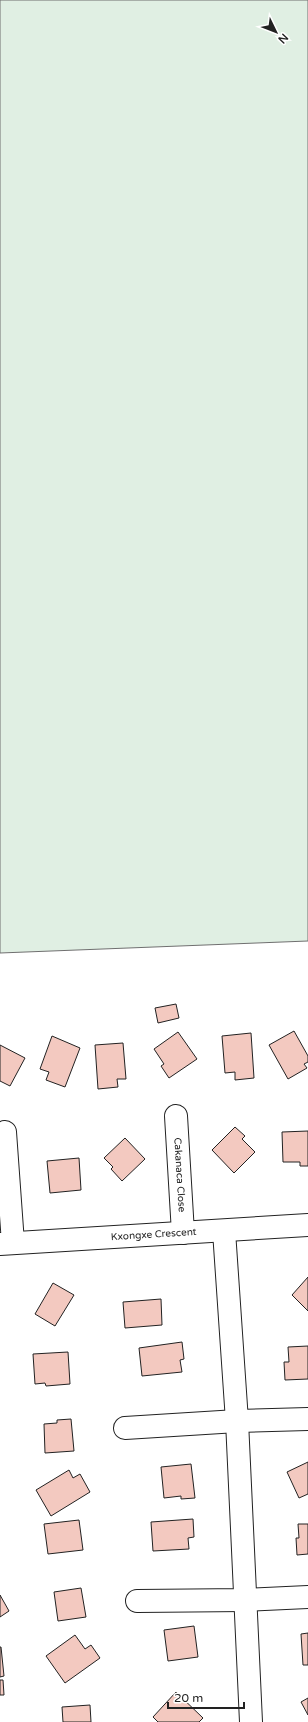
<svg xmlns="http://www.w3.org/2000/svg" width="308" height="1722" font-family="'Varela Round',sans-serif">
  <style>
    .green { fill: #e0efe3; stroke: #6f6f6f }
    .building { fill: #f3c9c0; stroke: #222 }
    .lines { fill: none; stroke-linecap: round; stroke-linejoin: round }
    .street-casing { stroke: #222; stroke-width: 24 }
    .street { stroke: #fff; stroke-width: 22 }
    .labels { text-anchor: middle; dominant-baseline: central; stroke-width: 3; stroke-linejoin: round; paint-order: stroke }
    .street-label { font-size: 10px; fill: #222; stroke: #fff }
  </style>
  <rect width="100%" height="100%" fill="#fff"/>
  <!-- green -->
  <path class="green" d="M0,0H308V941L0,953Z"/>
  <!-- building -->
  <path class="building" d="M176,1004L179,1018L158,1023L155,1008Z
    M294,1031L308,1056V1062L304,1064L307,1068L288,1079L269,1045Z
    M178,1032L197,1059L169,1078L161,1066L164,1064L154,1049Z
    M251,1033L254,1078L235,1080V1072L225,1073L222,1036Z
    M52,1036L80,1048L65,1087L46,1080L49,1072L40,1069Z
    M123,1043L126,1079H117L118,1087L98,1089L95,1045Z
    M0,1045L25,1058L10,1086L0,1081Z
    M235,1127L245,1136L242,1139L255,1152L234,1173L212,1150Z
    M308,1131V1166H300V1162H283L282,1132Z
    M125,1138L145,1159L122,1181L111,1169L113,1167L104,1158Z
    M79,1158L81,1190L50,1193L47,1161Z
    M308,1277V1311L292,1295Z
    M53,1283L74,1295L55,1326L35,1314Z
    M161,1299L162,1325L125,1328L123,1302Z
    M182,1342L184,1359L180,1360L182,1372L142,1376L139,1348Z
    M308,1346V1379L285,1380L284,1362H289L288,1347Z
    M68,1352L70,1384L46,1386L45,1383L35,1384L33,1354Z
    M71,1419L74,1451L45,1453L44,1424L57,1423V1420Z
    M308,1462V1494L299,1498L287,1472Z
    M191,1464L195,1498L181,1499V1496L164,1498L161,1467Z
    M69,1470L73,1478L80,1474L90,1492L51,1516L36,1490Z
    M193,1519L194,1537L188,1538L189,1549L153,1551L151,1522Z
    M79,1520L83,1550L48,1554L44,1524Z
    M298,1524H308V1554L297,1555L296,1538H299Z
    M81,1588L86,1617L58,1621L54,1592Z
    M0,1595L9,1611L0,1617Z
    M194,1626L198,1657L168,1661L164,1630Z
    M308,1633V1665H303L301,1634Z
    M75,1635L85,1649L91,1645L100,1658L65,1683L46,1656Z
    M0,1647H1L4,1676L0,1677Z
    M0,1680H3L4,1695H0Z
    M176,1692L203,1718L199,1722H158L153,1717Z
    M308,1698V1715L301,1702Z
    M90,1705L91,1722H63L62,1707Z"/>
  <g class="lines">
    <!-- street casing -->
    <g class="street-casing">
      <g id="street">
        <path id="s1" d="M176,1116L183,1233"/>
        <path d="M5,1132L13,1243"/>
        <path d="M224,1231L237,1421L251,1722"/>
        <path id="s2" d="M0,1244L308,1225"/>
        <path d="M125,1428L237,1421L308,1419"/>
        <path d="M137,1601L245,1600L308,1597"/>
      </g>
    </g>
    <!-- street -->
    <use href="#street" class="street"/>
  </g>
  <g class="labels">
    <!-- street labels -->
    <g class="street-label">
      <text stroke="none"><textPath href="#s1" startOffset="59">Cakanaca Close</textPath></text>
      <text stroke="none"><textPath href="#s2" startOffset="154">Kxongxe Crescent</textPath></text>
    </g>
  </g>
  <!-- north arrow -->
  <g transform="translate(276 32) rotate(133)" stroke="#ffffff" stroke-width="3" paint-order="stroke">
  <path d="M0-3L7 15L0 10L-7 15Z" fill="#222222"/>
  <text y="-6" font-size="11" font-weight="bold" text-anchor="middle" fill="#222222">N</text>
  </g>
  <!-- scale -->
  <path d="M168 1702v6h76v-6" fill="none" stroke="#222222" stroke-width="2"/>
  <text x="174" y="1702" font-size="12" fill="#222222" stroke="#ffffff" stroke-width="3" paint-order="stroke">20 m</text>
</svg>
